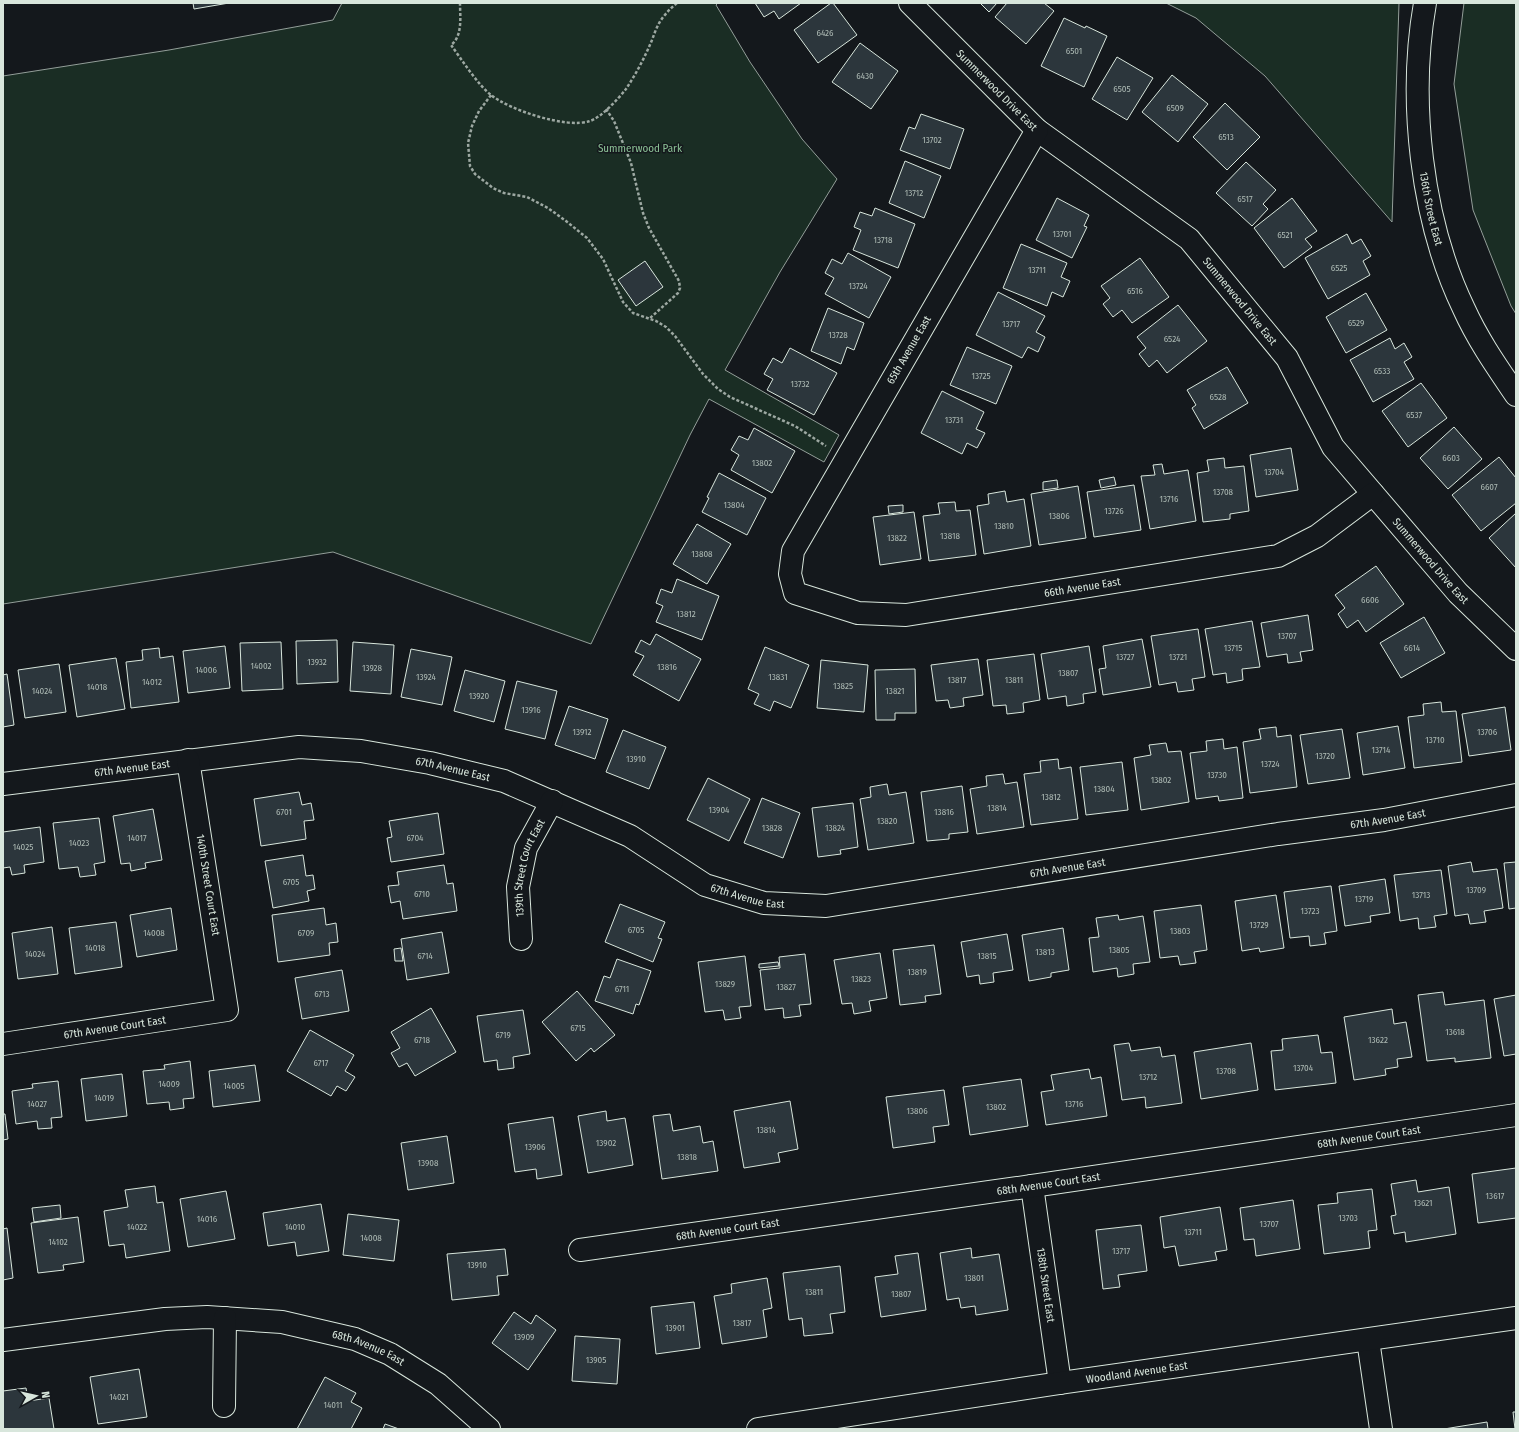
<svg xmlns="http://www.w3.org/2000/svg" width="1519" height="1432" font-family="'Fira Sans Condensed',sans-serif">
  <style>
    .green { fill: #1a2d24; stroke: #939e99 }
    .building { fill: #2c363c; stroke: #d8e6dc }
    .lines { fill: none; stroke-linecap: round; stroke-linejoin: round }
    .street-casing { stroke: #d8e6dc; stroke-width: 24 }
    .secondary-casing { stroke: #d8e6dc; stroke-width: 24 }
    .path { stroke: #9da8a2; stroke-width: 2.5; stroke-dasharray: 3 2; stroke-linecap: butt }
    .street { stroke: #14181c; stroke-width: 22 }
    .secondary { stroke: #14181c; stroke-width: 22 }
    .labels { text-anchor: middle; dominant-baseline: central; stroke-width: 3; stroke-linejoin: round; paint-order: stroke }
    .number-label { font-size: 9px; fill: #adbab4 }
    .street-label { font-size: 11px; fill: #d8e6dc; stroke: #14181c }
    .park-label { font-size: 11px; fill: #8ac095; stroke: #14181c }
  </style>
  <rect width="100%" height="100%" fill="#14181c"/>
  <!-- green -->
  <path class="green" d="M342,3H718L716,5L750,62L802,139L837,179L780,272L725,370L839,435L824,462L709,399L690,435L591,644L333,552L3,604V76L169,50L333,20Z
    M1166,3H1399L1392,222L1265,76L1196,18Z
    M1464,3H1516V314L1511,306L1473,210L1454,84Z"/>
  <!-- building -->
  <path class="building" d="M193,3H229L194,9Z
    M755,3H801L779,19L774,11L764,17Z
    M831,3H833L857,35L818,63L794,30Z
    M980,3H997L989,12Z
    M1007,3H1044L1054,11L1026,44L995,17Z
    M1064,18L1085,28L1086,26L1107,36L1084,87L1041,66Z
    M860,43L898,71L871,109L832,82Z
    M1117,57L1153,78L1127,120L1092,99Z
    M1172,75L1208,104L1178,142L1142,112Z
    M1225,103L1260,137L1227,170L1193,137Z
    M921,114L964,129L950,169L900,150L909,127L915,129Z
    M905,161L941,176L924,218L889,203Z
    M1246,162L1276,190L1263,204L1268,209L1252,226L1216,193Z
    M1057,198L1089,215L1084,226L1087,227L1072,258L1036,240Z
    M1292,198L1317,231L1305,239L1312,247L1284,268L1254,228Z
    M875,208L915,224L898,268L853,250L861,230L854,227L860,212L872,216Z
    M1347,234L1352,244L1361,239L1371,256L1363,261L1370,275L1328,299L1305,258Z
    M1021,244L1067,263L1061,277L1070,281L1063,297L1052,292L1047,306L1003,288Z
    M848,253L891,277L869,318L825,294L834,278L825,273L832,259L842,264Z
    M1140,258L1169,297L1132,323L1122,310L1113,317L1103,304L1110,298L1101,286Z
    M645,261L663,287L636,306L618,280Z
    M998,292L1045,316L1036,332L1045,337L1038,352L1028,347L1022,358L976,335Z
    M1366,293L1387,330L1346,353L1326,317Z
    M1178,305L1207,341L1167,373L1157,360L1149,367L1139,354L1146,348L1137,337Z
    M828,308L864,323L854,350L847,347L841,364L811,351Z
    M1390,338L1395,349L1404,343L1412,357L1404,362L1414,379L1373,402L1350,360Z
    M967,347L1012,366L996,404L950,385Z
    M790,348L837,373L814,415L767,390L773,379L764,374L773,358L782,363Z
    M1227,367L1248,403L1204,429L1192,408L1196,405L1187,390Z
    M1421,383L1447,418L1408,447L1382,411Z
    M942,391L984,412L976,429L985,433L977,448L967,443L962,454L921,433Z
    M1454,427L1482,459L1448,489L1420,458Z
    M754,428L795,451L772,493L731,470L739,455L731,450L739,436L748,440Z
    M1291,448L1298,490L1256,497L1250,455Z
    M1499,457L1516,478V503L1481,531L1452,495Z
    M1224,458L1225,468L1244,466L1249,511L1230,514V519L1203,522L1197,473L1209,471L1207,460Z
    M1162,464L1164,474L1188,470L1196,521L1150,529L1141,476L1155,475L1153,465Z
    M719,473L766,498L747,535L702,512L709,498L707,497Z
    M1114,477L1116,485L1101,488L1099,480Z
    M1057,480L1058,488L1043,490V482Z
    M1134,485L1141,530L1094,537L1087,492Z
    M1078,486L1086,538L1039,545L1031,494Z
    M1005,491L1007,502L1024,499L1031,546L984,554L977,506L989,504L988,494Z
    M955,502L956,511L970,510L976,555L929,561L923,516L940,514L938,503Z
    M903,505V512L889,514L888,506Z
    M914,512L921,559L880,565L873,517Z
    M1516,513V568L1489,538Z
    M697,524L731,544L707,584L673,564Z
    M1376,566L1404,604L1366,632L1358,620L1347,628L1338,614L1345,608L1335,595Z
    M677,579L719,596L702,640L656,622L663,606L656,603L661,589L672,593Z
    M1308,615L1313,650L1300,652L1302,661L1288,663L1287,654L1267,657L1261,623Z
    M1424,617L1445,653L1401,678L1380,643Z
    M1252,621L1260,667L1242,669L1243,680L1227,683L1226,673L1213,675L1205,629Z
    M1198,629L1205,677L1192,679L1194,690L1178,692L1176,682L1159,685L1151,636Z
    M656,634L701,659L679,701L633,675L644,656L635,652L641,640L650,645Z
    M1142,639L1151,687L1103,695L1099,669L1106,668L1103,646Z
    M337,640L338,682L297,684L296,641Z
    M281,642L283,689L242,691L240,643Z
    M353,642L394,645L391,694L350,691Z
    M225,646L230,688L188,693L183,651Z
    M1089,646L1096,692L1083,694L1084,703L1067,706L1066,696L1048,699L1041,654Z
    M765,647L809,665L791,708L774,701L770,711L754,704L759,694L748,689Z
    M159,648L160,658L173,656L179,702L131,708L126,662L143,660L142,650Z
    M411,649L452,657L442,705L401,697Z
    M1034,654L1040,700L1023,703L1024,712L1007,714L1006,705L993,706L987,660Z
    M116,658L125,709L77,717L69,665Z
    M978,659L983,695L963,698L964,706L950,708L948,700L936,701L931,665Z
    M821,660L868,665L864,712L817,708Z
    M59,664L66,712L25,718L18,670Z
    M915,669L916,713H895V720H876L875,670Z
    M465,670L505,681L494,722L454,711Z
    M7,674L14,725L3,727V675Z
    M517,681L557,691L545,739L505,729Z
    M1441,702L1442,712L1456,711L1462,762L1414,768L1408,717L1424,715L1423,704Z
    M569,706L608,719L595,759L555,745Z
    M1505,707L1511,750L1469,756L1462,714Z
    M1398,726L1405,768L1363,775L1357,733Z
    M1276,727L1277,737L1291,735L1297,787L1250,793L1243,742L1261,739L1259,729Z
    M1342,729L1350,778L1308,784L1300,735Z
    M623,730L666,747L649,789L606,772Z
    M1223,739L1224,749L1237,747L1243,798L1219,801L1218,796L1196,799L1190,753L1207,751L1206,741Z
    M1166,743L1168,752L1181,751L1189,802L1141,810L1134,758L1151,755L1149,745Z
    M1058,759L1059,769L1071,767L1078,819L1031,825L1024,774L1041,772L1040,761Z
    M1122,762L1128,810L1086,815L1080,767Z
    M1003,774L1005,784L1017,782L1024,827L977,834L970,789L987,786L986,776Z
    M708,778L750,799L729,841L687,820Z
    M887,784L889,795L906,792L914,843L868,850L860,799L871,797L870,787Z
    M962,786L968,832L949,834V839L927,841L921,792Z
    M299,792L302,805L311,803L314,820L304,821L306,839L261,846L254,799Z
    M762,798L800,813L783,858L744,843Z
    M853,803L858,847L840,850L841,854L818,857L812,808Z
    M153,809L162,860L145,863L146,868L131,871L130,863L121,864L113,816Z
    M438,813L444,854L391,862L387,838L392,837L389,821Z
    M99,818L105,862L94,864L96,875L80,877L78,867L59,869L53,823Z
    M40,827L44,862L24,865L25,873L12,875L10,867L3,868V832Z
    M303,855L306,876L313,875L315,889L307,891L309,901L273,908L265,861Z
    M1471,862L1473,872L1497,869L1503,908L1484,911L1486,922L1470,924L1468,914L1455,916L1448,866Z
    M1516,862V908L1509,909L1504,863Z
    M444,865L447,884L453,883L457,911L403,919L400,901L391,903L388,886L399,885L397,872Z
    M1441,870L1447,914L1434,916L1436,927L1419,929L1418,918L1400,921L1394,875Z
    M1385,879L1390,913L1370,916L1371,922L1345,926L1339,886Z
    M1331,886L1337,931L1324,933L1326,944L1310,946L1309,936L1290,938L1284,892Z
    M1276,895L1284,948L1260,952L1259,948L1242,951L1235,901Z
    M620,904L665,922L658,938L662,939L653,962L605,942Z
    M1201,905L1207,950L1194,952L1196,963L1180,965L1178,956L1160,958L1154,911Z
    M171,908L177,950L137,957L130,915Z
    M324,908L326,925L336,923L338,942L329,943L330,955L278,962L272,915Z
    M1118,915L1119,920L1143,916L1150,962L1133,964L1134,974L1118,977L1117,968L1093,972L1089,938L1099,937L1096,918Z
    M116,922L122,967L75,974L69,928Z
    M52,927L58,974L18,979L12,933Z
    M1063,928L1069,970L1051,973V977L1029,981L1022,935Z
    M442,932L449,973L407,980L401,939Z
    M1007,934L1013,970L993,973L994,982L980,984L979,975L967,977L961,942Z
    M934,945L941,994L925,996L926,1002L900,1005L893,950Z
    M401,948L403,961H395L394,949Z
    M880,953L887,998L869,1001L871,1011L854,1014L852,1003L842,1004L834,960Z
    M805,954L811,1004L799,1005L801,1016L784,1018L783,1008L765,1010L760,970L780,968L779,957Z
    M745,956L751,1006L739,1007L741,1018L725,1020L723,1010L705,1012L698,962Z
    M617,959L651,971L639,1005L636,1004L633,1014L595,1001L604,976L610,978Z
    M778,962L779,966L759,968V964Z
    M342,970L349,1011L302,1019L295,978Z
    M577,991L615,1035L594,1052L591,1048L576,1061L542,1022Z
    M1443,992L1445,1005L1484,1000L1491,1058L1455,1062V1058L1427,1061L1418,995Z
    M1516,995V1054L1504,1056L1494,999Z
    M431,1008L456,1052L415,1076L407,1063L399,1067L391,1053L400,1048L391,1032Z
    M1392,1009L1394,1024L1406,1022L1412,1057L1397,1059L1398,1067L1385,1069L1386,1075L1354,1080L1344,1017Z
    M523,1010L530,1054L513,1057L514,1068L498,1070L497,1060L484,1062L477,1016Z
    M310,1030L354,1055L345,1071L355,1077L346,1091L337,1086L331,1096L287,1071Z
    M1318,1035L1321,1053L1332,1052L1336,1083L1275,1090L1271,1051L1283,1050L1282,1039Z
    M1129,1043L1131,1051L1160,1047L1162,1057L1175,1055L1182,1103L1146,1108L1145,1097L1122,1100L1114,1045Z
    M1251,1043L1258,1090L1201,1099L1194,1052Z
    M190,1061L194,1098L183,1099L184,1108L170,1110L169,1102L147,1104L143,1071L165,1069L164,1065Z
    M255,1065L260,1101L213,1107L209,1071Z
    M1089,1069L1091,1079L1101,1077L1107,1116L1046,1125L1041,1092L1054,1090L1051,1075Z
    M122,1074L127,1116L86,1121L81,1079Z
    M1021,1079L1028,1126L970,1135L963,1087Z
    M58,1081L62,1117L51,1118L52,1128L38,1129L37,1121L16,1124L12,1091L33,1088L32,1084Z
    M944,1090L949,1125L933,1127L935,1142L893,1148L886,1097Z
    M790,1101L798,1149L778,1153L780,1162L744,1168L734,1111Z
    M606,1111L607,1121L625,1118L633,1165L588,1173L578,1116Z
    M3,1114H5L8,1139L3,1140Z
    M670,1114L673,1131L700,1126L703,1143L713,1141L718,1171L662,1179L653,1116Z
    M553,1117L562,1175L537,1179L536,1169L515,1172L508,1124Z
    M447,1136L454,1183L408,1190L401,1143Z
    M1516,1168V1218L1478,1223L1472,1174Z
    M1416,1180L1418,1192L1449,1187L1456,1234L1406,1242L1405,1232L1394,1234L1391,1216L1396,1215L1391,1184Z
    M155,1186L157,1203L163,1202L170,1251L126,1258L124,1244L109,1246L104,1211L128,1207L125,1190Z
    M1372,1189L1377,1230L1368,1231L1370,1248L1324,1254L1318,1205L1338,1203L1337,1193Z
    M226,1191L235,1239L188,1247L180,1199Z
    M1293,1200L1300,1249L1256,1256L1254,1239L1244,1240L1240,1208Z
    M321,1204L329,1251L297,1256L295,1242L268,1246L263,1213Z
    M60,1205L61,1218L34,1222L32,1208Z
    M1220,1207L1227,1250L1215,1252L1217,1260L1179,1266L1175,1246L1164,1248L1160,1217Z
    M348,1214L399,1220L394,1261L343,1255Z
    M78,1217L84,1262L63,1265L64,1270L38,1273L31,1223Z
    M1141,1225L1147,1271L1118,1275L1120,1287L1103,1289L1096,1230Z
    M7,1228L13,1278L3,1280V1229Z
    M971,1248L972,1258L999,1254L1008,1310L976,1315L975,1306L961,1308L959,1298L947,1300L940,1253Z
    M505,1249L508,1275L497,1276L499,1295L452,1300L447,1254Z
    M918,1253L926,1310L881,1317L875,1277L898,1274L895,1256Z
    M840,1266L845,1312L830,1314L833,1333L804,1336L802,1318L789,1320L783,1273Z
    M767,1278L772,1308L763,1310L767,1337L722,1344L714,1296L732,1293L731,1284Z
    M694,1302L700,1348L656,1354L651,1307Z
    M514,1312L531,1324L536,1315L556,1330L528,1370L492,1343Z
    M575,1336L620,1339L617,1384L572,1381Z
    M139,1369L147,1417L98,1424L90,1377Z
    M325,1377L356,1393L351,1402L362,1408L351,1429H297Z
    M26,1388L28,1401L49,1398L54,1429H3V1391Z
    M1513,1412H1516V1429H1515Z
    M1487,1422L1488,1429H1444Z
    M385,1424L399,1429H383Z"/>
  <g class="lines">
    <!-- street casing -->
    <g class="street-casing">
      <g id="street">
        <path id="s1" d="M910,3L1037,130L1189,239L1287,358L1333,447L1458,593L1516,649"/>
        <path id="s2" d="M1425,3C1408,100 1421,220 1464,309C1478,340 1497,367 1516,395"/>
        <path id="s3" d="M1037,130L793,551L790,574L795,593L858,613L906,615L1278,556L1317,536L1373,494"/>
        <path id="s4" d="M3,784L299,747L361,751L430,763L504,781L630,836L705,885L764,903L826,906L1278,834L1384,820L1516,795"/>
        <path id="s5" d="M521,939L518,887L526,848L552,801"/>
        <path id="s6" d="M3,1044L227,1010L188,760"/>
        <path id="s7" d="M1032,1186L1060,1383"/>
        <path id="s8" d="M580,1250L1032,1186L1516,1115"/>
        <path id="s9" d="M3,1340L165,1319L207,1317L282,1322L355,1339L390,1354L438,1384L489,1429"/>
        <path d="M1368,1340L1381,1429"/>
        <path d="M224,1406L225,1318"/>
      </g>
    </g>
    <!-- secondary casing -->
    <g class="secondary-casing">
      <g id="secondary">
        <path id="s10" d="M758,1429L1060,1383L1516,1318"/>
      </g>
    </g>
    <!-- path -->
    <path class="path" d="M460,3C460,16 463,36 451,45C462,60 478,85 491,95C510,110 566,129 590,121C602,117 618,99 626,89C636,74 645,57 652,40C655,32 658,23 664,16C668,11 672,7 677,3
      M491,95L479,111L472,126L468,143L470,166L475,174L493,188L504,193L527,197L548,208L566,221L587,238L603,259L623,302L633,313L656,321L666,327L675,336L703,374L718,389L730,397L795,426L826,446
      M606,109L614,121L631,163L643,213L649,228L679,281L680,288L678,293L649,319"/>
    <!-- street -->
    <use href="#street" class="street"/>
    <!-- secondary -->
    <use href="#secondary" class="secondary"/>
  </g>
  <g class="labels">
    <!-- number labels -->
    <g class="number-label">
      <text x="825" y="33">6426</text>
      <text x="1074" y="51">6501</text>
      <text x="865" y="76">6430</text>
      <text x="1122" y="89">6505</text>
      <text x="1175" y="108">6509</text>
      <text x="1226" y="137">6513</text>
      <text x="932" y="140">13702</text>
      <text x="914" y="193">13712</text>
      <text x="1245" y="199">6517</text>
      <text x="1062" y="234">13701</text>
      <text x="1285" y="235">6521</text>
      <text x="883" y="240">13718</text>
      <text x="1339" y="268">6525</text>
      <text x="1037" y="270">13711</text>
      <text x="858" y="286">13724</text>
      <text x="1135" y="291">6516</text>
      <text x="1356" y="323">6529</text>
      <text x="1011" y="324">13717</text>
      <text x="838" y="335">13728</text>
      <text x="1172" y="339">6524</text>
      <text x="1382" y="371">6533</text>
      <text x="981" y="376">13725</text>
      <text x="800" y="384">13732</text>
      <text x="1218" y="397">6528</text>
      <text x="1414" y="415">6537</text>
      <text x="954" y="420">13731</text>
      <text x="1451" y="458">6603</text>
      <text x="762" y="463">13802</text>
      <text x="1274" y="472">13704</text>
      <text x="1489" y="487">6607</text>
      <text x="1223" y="492">13708</text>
      <text x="1169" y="499">13716</text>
      <text x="734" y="505">13804</text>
      <text x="1114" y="511">13726</text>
      <text x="1059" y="516">13806</text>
      <text x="1004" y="526">13810</text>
      <text x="950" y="536">13818</text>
      <text x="897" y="538">13822</text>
      <text x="702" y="554">13808</text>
      <text x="1370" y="600">6606</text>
      <text x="686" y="614">13812</text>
      <text x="1287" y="636">13707</text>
      <text x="1233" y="648">13715</text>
      <text x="1412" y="648">6614</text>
      <text x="1125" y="657">13727</text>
      <text x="1178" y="657">13721</text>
      <text x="317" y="662">13932</text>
      <text x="261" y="666">14002</text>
      <text x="667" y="667">13816</text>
      <text x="372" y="668">13928</text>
      <text x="206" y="670">14006</text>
      <text x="1068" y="673">13807</text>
      <text x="426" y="677">13924</text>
      <text x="778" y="677">13831</text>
      <text x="957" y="680">13817</text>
      <text x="1014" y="680">13811</text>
      <text x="152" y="682">14012</text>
      <text x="843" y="686">13825</text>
      <text x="97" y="687">14018</text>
      <text x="42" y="691">14024</text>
      <text x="895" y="691">13821</text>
      <text x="479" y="696">13920</text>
      <text x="531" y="710">13916</text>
      <text x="582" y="732">13912</text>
      <text x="1487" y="732">13706</text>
      <text x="1435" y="740">13710</text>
      <text x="1381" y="750">13714</text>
      <text x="1325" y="756">13720</text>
      <text x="636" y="759">13910</text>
      <text x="1270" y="764">13724</text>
      <text x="1217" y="775">13730</text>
      <text x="1161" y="780">13802</text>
      <text x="1104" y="789">13804</text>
      <text x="1051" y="797">13812</text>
      <text x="997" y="808">13814</text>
      <text x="719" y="810">13904</text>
      <text x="284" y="812">6701</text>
      <text x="944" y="812">13816</text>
      <text x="887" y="821">13820</text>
      <text x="772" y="828">13828</text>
      <text x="835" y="828">13824</text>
      <text x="137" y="838">14017</text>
      <text x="415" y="838">6704</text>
      <text x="79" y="843">14023</text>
      <text x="23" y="847">14025</text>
      <text x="291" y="882">6705</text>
      <text x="1476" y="890">13709</text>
      <text x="422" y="894">6710</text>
      <text x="1421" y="895">13713</text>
      <text x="1364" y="899">13719</text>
      <text x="1310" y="911">13723</text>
      <text x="1259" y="925">13729</text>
      <text x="636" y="930">6705</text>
      <text x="1180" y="931">13803</text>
      <text x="154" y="933">14008</text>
      <text x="306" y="933">6709</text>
      <text x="95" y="948">14018</text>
      <text x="1119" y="950">13805</text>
      <text x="1045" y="952">13813</text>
      <text x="35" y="954">14024</text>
      <text x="425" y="956">6714</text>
      <text x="987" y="956">13815</text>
      <text x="917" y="972">13819</text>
      <text x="861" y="979">13823</text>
      <text x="725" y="984">13829</text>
      <text x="786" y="987">13827</text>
      <text x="622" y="989">6711</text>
      <text x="322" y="994">6713</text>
      <text x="578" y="1028">6715</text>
      <text x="1455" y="1032">13618</text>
      <text x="503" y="1035">6719</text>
      <text x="422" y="1040">6718</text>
      <text x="1378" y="1040">13622</text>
      <text x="321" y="1063">6717</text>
      <text x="1303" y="1068">13704</text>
      <text x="1226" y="1071">13708</text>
      <text x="1148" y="1077">13712</text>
      <text x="169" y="1084">14009</text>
      <text x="234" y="1086">14005</text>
      <text x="104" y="1098">14019</text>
      <text x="37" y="1104">14027</text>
      <text x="1074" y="1104">13716</text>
      <text x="996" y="1107">13802</text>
      <text x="917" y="1111">13806</text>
      <text x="766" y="1130">13814</text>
      <text x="606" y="1143">13902</text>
      <text x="535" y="1147">13906</text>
      <text x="687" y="1157">13818</text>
      <text x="428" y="1163">13908</text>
      <text x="1495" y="1196">13617</text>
      <text x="1423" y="1203">13621</text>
      <text x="1348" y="1218">13703</text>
      <text x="207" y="1219">14016</text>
      <text x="1269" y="1224">13707</text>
      <text x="137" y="1227">14022</text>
      <text x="295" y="1227">14010</text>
      <text x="1193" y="1232">13711</text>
      <text x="371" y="1238">14008</text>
      <text x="58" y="1242">14102</text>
      <text x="1121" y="1251">13717</text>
      <text x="477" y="1265">13910</text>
      <text x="974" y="1278">13801</text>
      <text x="814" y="1292">13811</text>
      <text x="901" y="1294">13807</text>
      <text x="742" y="1323">13817</text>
      <text x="675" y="1328">13901</text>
      <text x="524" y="1337">13909</text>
      <text x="596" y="1360">13905</text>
      <text x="119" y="1397">14021</text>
      <text x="333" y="1405">14011</text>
    </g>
    <!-- street labels -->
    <g class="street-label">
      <text stroke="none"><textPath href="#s1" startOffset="123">Summerwood Drive East</textPath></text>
      <text stroke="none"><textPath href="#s2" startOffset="207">136th Street East</textPath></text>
      <text stroke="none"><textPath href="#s1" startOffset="447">Summerwood Drive East</textPath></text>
      <text transform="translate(909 350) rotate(-60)">65th Avenue East</text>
      <text stroke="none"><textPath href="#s1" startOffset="771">Summerwood Drive East</textPath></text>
      <text stroke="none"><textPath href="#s3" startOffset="822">66th Avenue East</textPath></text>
      <text stroke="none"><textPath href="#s4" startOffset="130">67th Avenue East</textPath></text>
      <text stroke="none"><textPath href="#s4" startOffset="454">67th Avenue East</textPath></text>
      <text stroke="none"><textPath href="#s4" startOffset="1426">67th Avenue East</textPath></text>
      <text stroke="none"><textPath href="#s4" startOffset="1102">67th Avenue East</textPath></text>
      <text stroke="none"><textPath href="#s5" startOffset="73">139th Street Court East</textPath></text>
      <text transform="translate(208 885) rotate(81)">140th Street Court East</text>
      <text stroke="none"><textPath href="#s4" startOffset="778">67th Avenue East</textPath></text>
      <text stroke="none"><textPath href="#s6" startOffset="113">67th Avenue Court East</textPath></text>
      <text stroke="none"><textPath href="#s8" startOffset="797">68th Avenue Court East</textPath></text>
      <text stroke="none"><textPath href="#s8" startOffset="473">68th Avenue Court East</textPath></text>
      <text stroke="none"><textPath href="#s8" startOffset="149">68th Avenue Court East</textPath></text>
      <text stroke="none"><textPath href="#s7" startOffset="100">138th Street East</textPath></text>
      <text stroke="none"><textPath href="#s9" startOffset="371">68th Avenue East</textPath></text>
      <text stroke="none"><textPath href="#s10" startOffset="383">Woodland Avenue East</textPath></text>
    </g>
    <!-- park labels -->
    <g class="park-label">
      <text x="640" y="148">Summerwood Park</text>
    </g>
  </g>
  <!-- border -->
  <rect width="1519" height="1432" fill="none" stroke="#d8e6dc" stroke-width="8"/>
  <!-- north arrow -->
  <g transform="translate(36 1396) rotate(82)" stroke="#14181c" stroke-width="3" paint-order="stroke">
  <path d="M0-3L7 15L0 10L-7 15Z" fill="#d8e6dc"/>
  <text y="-6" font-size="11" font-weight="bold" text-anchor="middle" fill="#d8e6dc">N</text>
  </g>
</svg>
